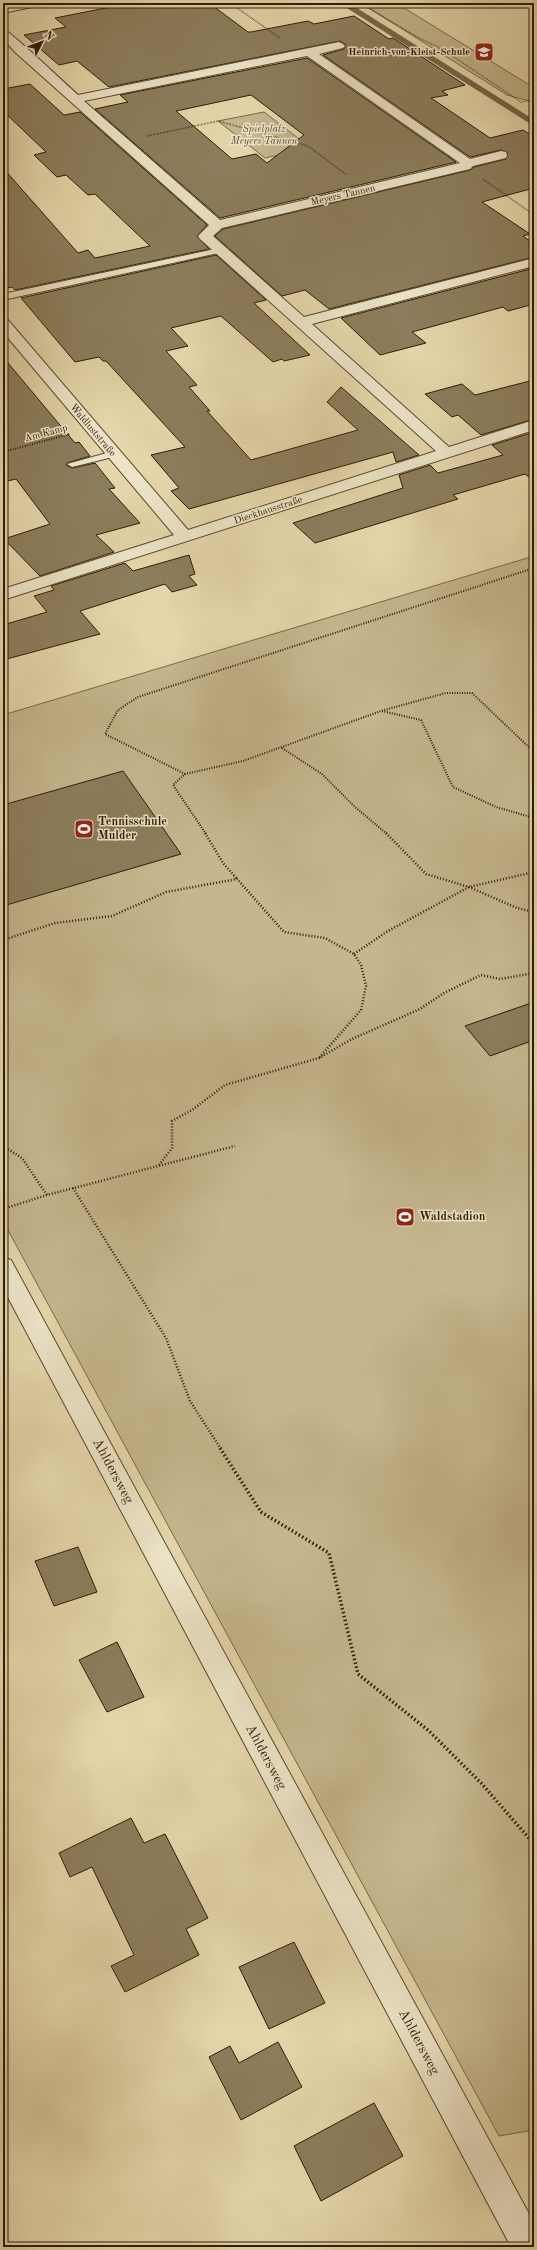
<svg xmlns="http://www.w3.org/2000/svg" width="537" height="2250" font-family="'Old Standard TT',serif">
  <style>
    .green { fill: #c5b68e; stroke: #78694b }
    .lines { fill: none; stroke-linecap: round; stroke-linejoin: round }
    .stream { stroke: #756648; stroke-width: 5.5 }
    .building { fill: #8c7d5c; stroke: #2c1c08; fill-rule: evenodd }
    .service-casing { stroke: #5a4a30; stroke-width: 2 }
    .minor-casing { stroke: #5a4a30; stroke-width: 2 }
    .path-far3 { stroke: #2c1c08; stroke-width: 1.5; stroke-dasharray: 0.5 1; stroke-linecap: butt }
    .path-far2 { stroke: #2c1c08; stroke-width: 2; stroke-dasharray: 1 1.5; stroke-linecap: butt }
    .path-far1 { stroke: #2c1c08; stroke-width: 2.5; stroke-dasharray: 1 2; stroke-linecap: butt }
    .path { stroke: #2c1c08; stroke-width: 3.5; stroke-dasharray: 1.5 2.5; stroke-linecap: butt }
    .service { fill: #ede4c8; fill-rule: evenodd }
    .minor { fill: #ede4c8; fill-rule: evenodd }
    .labels { text-anchor: middle; dominant-baseline: central; stroke-width: 3; stroke-linejoin: round; paint-order: stroke }
    .far-poi-label { font-size: 10px; font-weight: bold; fill: #2c1c08; stroke: #ede4c8; text-anchor: end }
    .far-park-label { font-size: 10px; font-style: italic; fill: #5a4a30; stroke: #ede4c8 }
    .far-street-label { font-size: 10px; fill: #2c1c08; stroke: #ede4c8 }
    .poi-label { font-size: 12px; font-weight: bold; fill: #2c1c08; stroke: #ede4c8; text-anchor: start }
    .near-street-label { font-size: 14px; fill: #2c1c08; stroke: #ede4c8 }
  </style>
  <rect width="100%" height="100%" fill="#e4d6aa"/>
  <filter id="stains"><feTurbulence type="fractalNoise" baseFrequency=".005" numOctaves="4"/><feColorMatrix values="0 0 0 0 .2 0 0 0 0 .09 0 0 0 0 .02 0 0 0 .5 -.17"/></filter>
  <radialGradient id="worn" r=".72"><stop offset=".6" stop-color="#630" stop-opacity="0"/><stop offset="1" stop-color="#630" stop-opacity=".3"/></radialGradient>
  <!-- green -->
  <path class="green" d="M361,3H396L528,84L534,82V99L529,101L507,95Z
    M264,112L311,148L265,158L218,121Z
    M534,556V2130L499,2136L3,1221V715Z"/>
  <g class="lines">
    <!-- stream -->
    <path class="stream" d="M344,3L534,123"/>
  </g>
  <!-- building -->
  <path class="building" d="M131,3H209L248,32H251L308,21L314,24L354,16L389,39L393,38L465,85L442,91L448,95L431,98L490,138L523,130L534,137V188L482,202L530,234L523,236L534,244V257L329,309L305,290L282,296L215,236L223,229L470,170L474,167L506,159L507,152L501,150L470,157L323,55L344,49L346,45L340,41L109,87L77,61L59,65L24,35L66,27L55,18Z
    M307,58L456,162L220,218L95,109L128,102L120,95ZM251,95L304,135L267,163L256,154L232,159L176,111Z
    M30,84L64,115L80,112L207,225L197,236L209,249L15,290L12,287L3,289V168L78,253L88,250L95,258L150,246L95,194L88,195L66,175L57,177L34,155L46,152L3,111V89Z
    M216,255L266,300L254,303L310,355L284,361L282,359L273,362L221,316L171,328L188,346L166,351L197,385L189,387L210,411H207L251,460L358,430L327,402L341,387L419,455L396,462L393,452L189,509L171,491L179,488L151,455L185,447L106,361H103L99,357L75,362L21,298Z
    M534,268V304L508,311L503,307L412,332L426,343L380,355L341,318Z
    M3,357L75,443L79,442L90,456L67,463L66,465L72,468L95,463L115,488L109,489L140,523L96,535L114,552L40,576L4,539L50,524L16,479L3,482Z
    M534,380V419L481,435L458,415L452,417L425,394L462,384L475,395Z
    M534,432V481L525,474L453,495L458,499L315,543L293,523L403,488L399,475L430,465L438,473L503,455L492,445Z
    M189,555L195,574L189,576L197,585L172,592L165,584L80,611L100,634L3,660V625L47,612L34,596L54,590L51,586L125,563L133,571Z
    M123,771L181,854L3,906V805Z
    M534,1002V1040L490,1056L465,1026Z
    M78,1547L97,1592L54,1606L35,1561Z
    M117,1642L144,1697L107,1712L79,1660Z
    M131,1818L144,1843L165,1834L208,1918L186,1929L199,1955L125,1992L111,1966L134,1955L92,1867L70,1877L59,1853Z
    M294,1942L325,2003L269,2029L239,1967Z
    M278,2042L302,2087L241,2120L209,2057L230,2046L239,2063Z
    M374,2103L403,2156L321,2201L294,2146Z"/>
  <g class="lines">
    <!-- service casing -->
    <g class="service-casing">
      <path id="service" d="M220,248L224,250L223,252L3,300V294Z
        M114,451L117,452V456L72,467L67,464Z"/>
    </g>
    <!-- minor casing -->
    <g class="minor-casing">
      <path id="minor" d="M21,3H44L42,5L3,13V7Z
        M3,29C9,30 68,86 78,95L339,42L343,44L345,46L343,48L319,54L470,159L501,151L506,152L507,155L506,158L473,166L470,169L222,228L213,236L304,317L534,258V266L312,324L449,447L534,420V430L3,600V589L174,535L3,332V319L8,320L188,530L436,451L200,239L198,236L209,225L16,53L3,39ZM307,56L460,163L220,220L84,101Z
        M3,1257L11,1260L534,2223V2247H511L3,1288Z"/>
    </g>
    <!-- path-far3 -->
    <path class="path-far3" d="M230,3L280,38
      M360,3L419,38L442,49L521,102L534,100
      M147,136L218,121L308,146L347,175
      M483,179L534,215"/>
    <!-- path-far2 -->
    <path class="path-far2" d="M3,452L70,434
      M382,711L421,720L453,787L496,807L534,818
      M282,748L322,774L355,807L387,834
      M185,774L105,734L118,710L138,697L534,568
      M206,834L173,785L185,774L243,761L381,711L446,693H472L534,752"/>
    <!-- path-far1 -->
    <path class="path-far1" d="M205,833L223,863L237,879
      M386,833L426,874L469,887L517,908L534,912
      M3,940L55,923L112,916L166,892L237,879L284,932L325,938L354,954L361,965L366,986L361,1010L319,1058
      M354,954L388,931L469,887L534,872
      M3,1146L22,1158L47,1195
      M159,1165L172,1148V1121L192,1110L225,1085L319,1058L352,1039L420,1009L444,993L481,975L500,979L534,973
      M73,1188L166,1338L190,1401L221,1449
      M3,1209L47,1195L235,1146"/>
    <!-- path -->
    <path class="path" d="M220,1448L261,1512L329,1553L358,1674L429,1731L481,1783L534,1844"/>
    <!-- service -->
    <use href="#service" class="service"/>
    <!-- minor -->
    <use href="#minor" class="minor"/>
  </g>
  <!-- icons -->
  <defs>
    <g id="school-square" transform="scale(1)"><rect x="-9" y="-9" width="18" height="18" rx="4" fill="#8f2418" stroke="#ede4c8"/><path d="M0-5L7-2L0 1L-7-2ZM-4 1L0 2.5L4 1V4Q0 6-4 4Z" fill="#fff"/></g>
    <g id="stadium-square" transform="scale(1)"><rect x="-9" y="-9" width="18" height="18" rx="4" fill="#8f2418" stroke="#ede4c8"/><path d="M0-5a6.5 5 0 1 0 0 10a6.5 5 0 1 0 0-10ZM-3.5-1.8h7v3.6h-7Z" fill="#fff"/></g>
  </defs>
  <g fill-rule="evenodd">
    <use href="#school-square" x="484" y="52"/>
    <use href="#stadium-square" x="84" y="829"/>
    <use href="#stadium-square" x="405" y="1217"/>
  </g>
  <g class="labels">
    <!-- far-poi labels -->
    <g class="far-poi-label">
      <text x="470" y="52">Heinrich-von-Kleist-Schule</text>
    </g>
    <!-- far-park labels -->
    <g class="far-park-label">
      <text x="264" y="129">Spielplatz<tspan x="264" dy="12">Meyers Tannen</tspan></text>
    </g>
    <!-- far-street labels -->
    <g class="far-street-label">
      <text transform="translate(343 195) rotate(-13)">Meyers Tannen</text>
      <text transform="translate(93 430) rotate(50)">Waldluststraße</text>
      <text transform="translate(46 433) rotate(-15)">Am Kamp</text>
      <text transform="translate(268 510) rotate(-18)">Dieckhausstraße</text>
    </g>
    <!-- poi labels -->
    <g class="poi-label">
      <text x="98" y="822">Tennisschule<tspan x="98" dy="14">Mulder</tspan></text>
      <text x="419" y="1217">Waldstadion</text>
    </g>
    <!-- near-street labels -->
    <g class="near-street-label">
      <text transform="translate(113 1471) rotate(62)">Ahldersweg</text>
      <text transform="translate(266 1757) rotate(62)">Ahldersweg</text>
      <text transform="translate(419 2042) rotate(62)">Ahldersweg</text>
    </g>
  </g>
  <!-- margin -->
  <rect width="537" height="2250" fill="none" stroke="#e4d6aa" stroke-width="16"/>
  <rect x="4" y="4" width="529" height="2242" fill="none" stroke="#2c1c08" stroke-width="2"/>
  <rect x="8" y="8" width="521" height="2234" fill="none" stroke="#2c1c08"/>
  <!-- north arrow -->
  <g transform="translate(42 42) rotate(48)" stroke="#ede4c8" stroke-width="3" paint-order="stroke">
  <path d="M0-3L7 15L0 10L-7 15Z" fill="#2c1c08"/>
  <text y="-6" font-size="11" font-weight="bold" text-anchor="middle" fill="#2c1c08">N</text>
  </g>
  <rect width="100%" height="100%" filter="url(#stains)"/>
  <rect width="100%" height="100%" fill="url(#worn)"/>
</svg>
